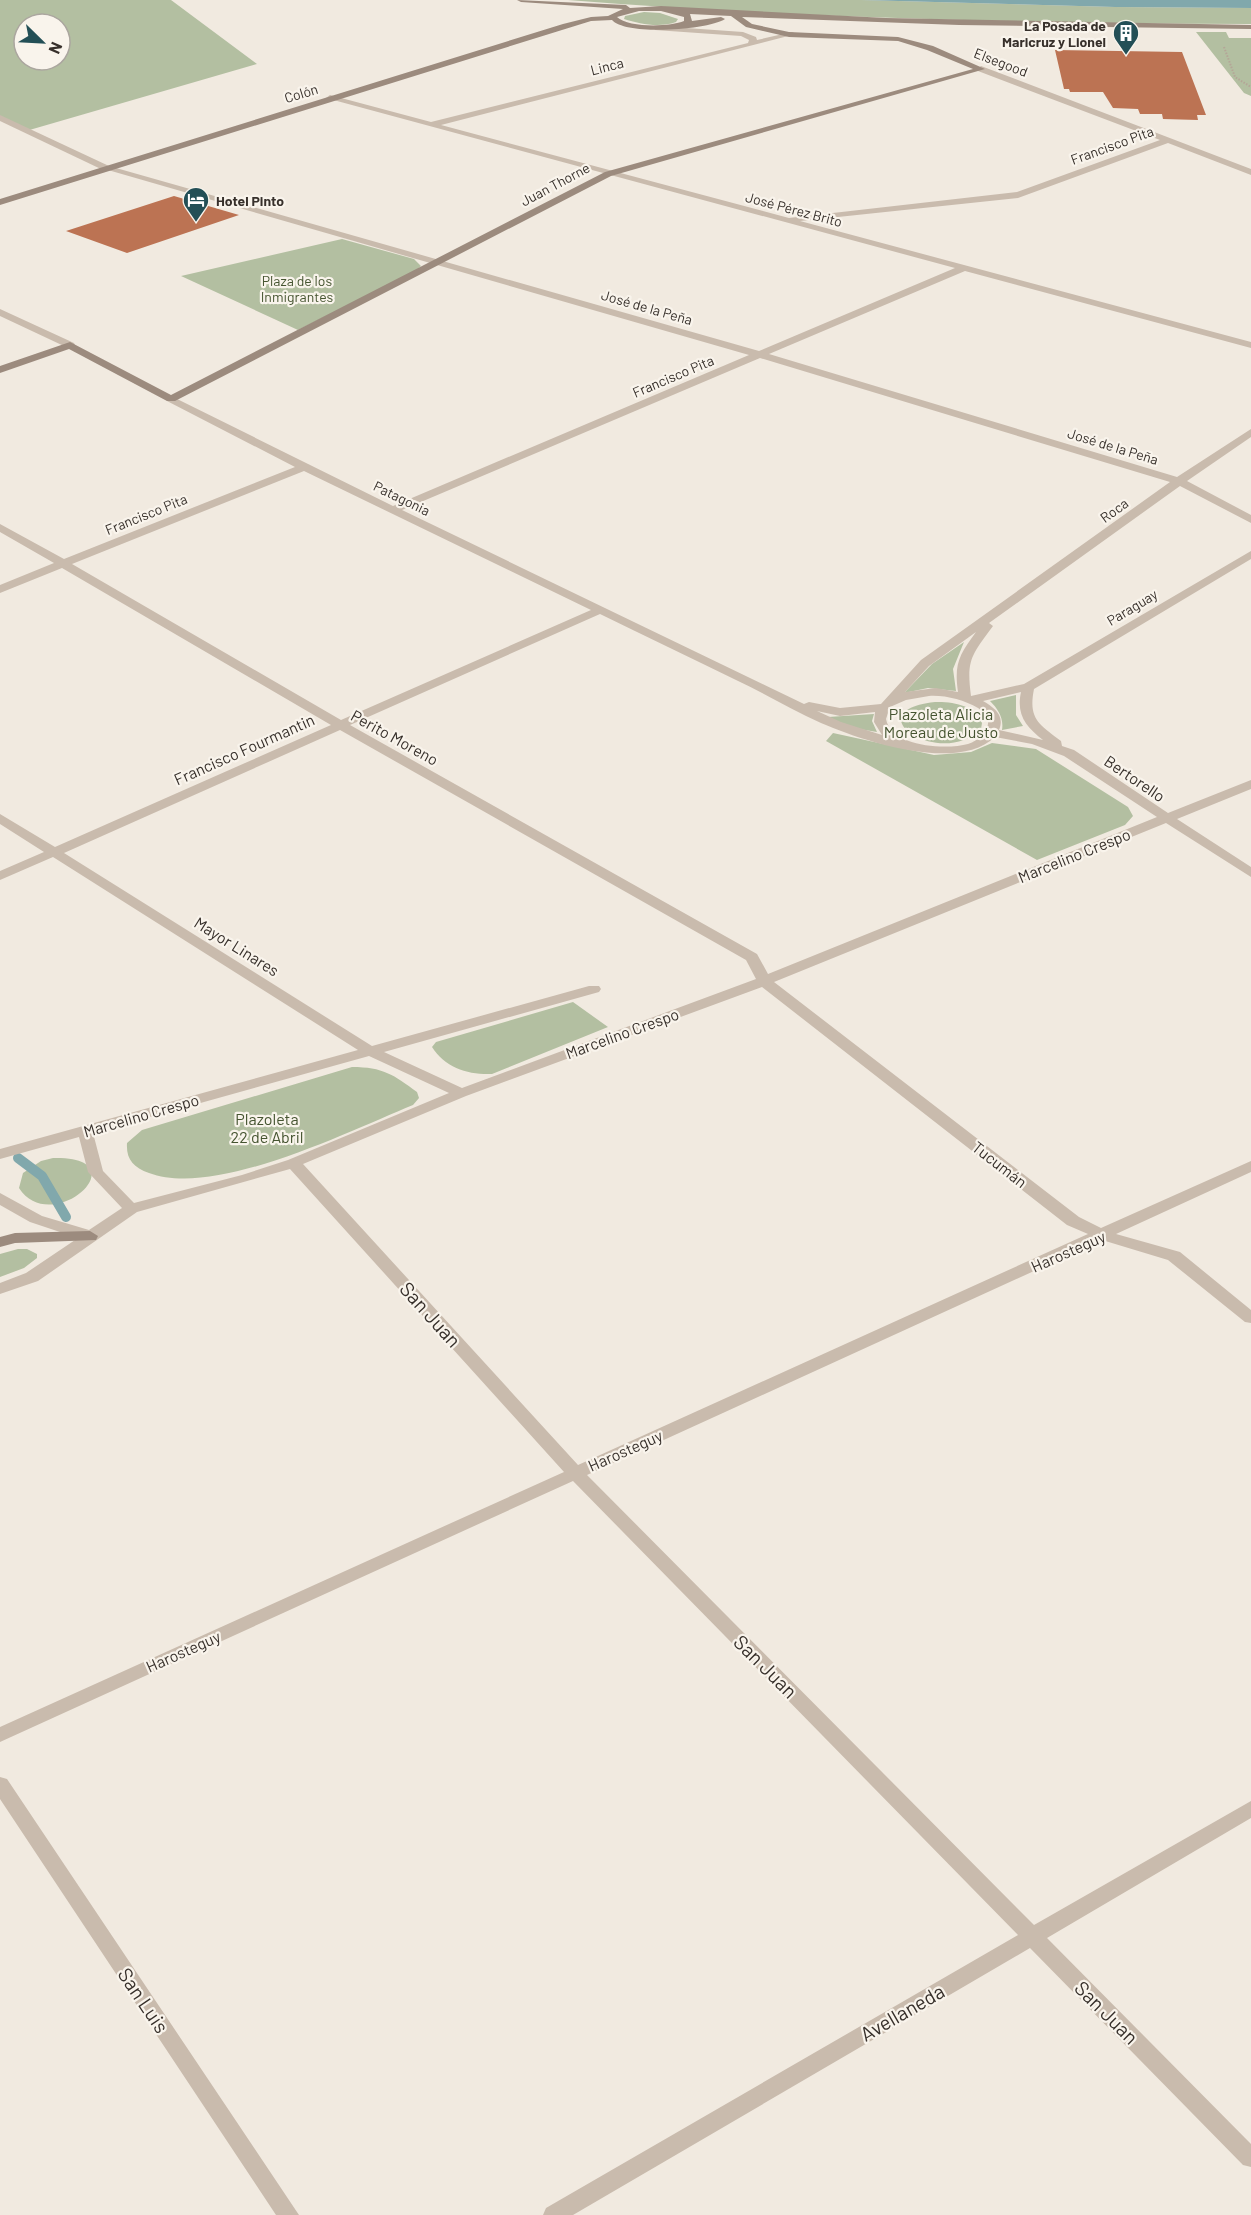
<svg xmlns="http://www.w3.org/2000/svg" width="1251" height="2215" font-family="Barlow,sans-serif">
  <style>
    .green { fill: #b3bfa1; fill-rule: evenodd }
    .water { fill: #81a8ac }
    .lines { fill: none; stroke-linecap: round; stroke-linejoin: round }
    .stream { stroke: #81a8ac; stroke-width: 10 }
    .building { fill: #bc7353 }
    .path { stroke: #b4a597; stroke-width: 2; stroke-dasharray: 1.5 1.5; stroke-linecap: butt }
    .lane { fill: #c9bbad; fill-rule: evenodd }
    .street { fill: #c9bbad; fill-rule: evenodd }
    .secondary { fill: #9c8b7e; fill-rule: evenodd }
    .labels { text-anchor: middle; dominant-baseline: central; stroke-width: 4.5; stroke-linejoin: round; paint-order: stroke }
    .far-poi-label { font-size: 14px; font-weight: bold; fill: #37302b; stroke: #f9f4ec; text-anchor: end }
    .far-street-label { font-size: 14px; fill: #37302b; stroke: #f9f4ec }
    .far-park-label { font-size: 14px; fill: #455430; stroke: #f9f4ec }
    .park-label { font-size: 16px; fill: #455430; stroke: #f9f4ec }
    .street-label { font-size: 16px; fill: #37302b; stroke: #f9f4ec }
    .near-street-label { font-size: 20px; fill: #37302b; stroke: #f9f4ec }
  </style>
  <rect width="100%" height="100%" fill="#f1eae0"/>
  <!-- green -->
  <path class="green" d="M0,0H171L257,64L26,131L0,119ZM24,24H60V60H24Z
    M568,0H861L1115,7L1251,8V24C1023,23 795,18 568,0Z
    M644,12L660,13L678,19L676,22C659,28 640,24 624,19L625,16Z
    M1196,32H1226L1229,38H1251V96L1244,93Z
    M342,239L414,259L421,266L413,273L298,330L181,276Z
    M964,642L953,669L956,691L928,688L904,693L932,664Z
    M1016,695V715L1023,726L1002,730C1004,718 998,709 990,701Z
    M935,702C953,702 973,704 982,723L981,729C940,770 853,711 935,702Z
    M874,714L872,721L877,732L853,728L828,717Z
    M833,733L934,755L971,752L992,743L1036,749L1128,807L1133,816L1125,825L1037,860L826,741Z
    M573,1002L608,1027L492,1074C469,1075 445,1068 432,1047L436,1042Z
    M352,1067C383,1067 394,1075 417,1092L419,1098L413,1105C349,1131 216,1198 149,1173C133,1167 126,1159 127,1143L142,1130Z
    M53,1158C143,1156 52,1239 19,1188L23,1173L41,1161Z
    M18,1249H27L37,1254V1258L24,1268L0,1277V1254Z"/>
  <!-- water -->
  <path class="water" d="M861,0H1251V8L1115,7Z"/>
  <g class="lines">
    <!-- stream -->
    <path class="stream" d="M18,1158L42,1176L66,1217"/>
  </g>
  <!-- building -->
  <path class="building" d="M1055,50L1182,52L1206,115H1197L1198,120L1163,119L1162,114H1140L1138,109L1113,108L1103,92H1070L1069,89H1064Z
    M174,196L239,215L127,253L66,231Z"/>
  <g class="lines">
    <!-- path -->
    <path class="path" d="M1224,47L1235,77L1251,87"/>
    <!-- lane -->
    <path class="lane" d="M0,115L109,166L111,168L103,170L0,121Z"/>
    <!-- street -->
    <path class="street" d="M658,26L743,32L756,37L757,40L792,32L796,34L441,125L789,218L1017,192L1160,140L978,71L977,69L981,66L1251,169V175L1168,143L1018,198L800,221L1251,342V348L965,271L769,354L1177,477L1251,429V437L1187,481L1251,515V523L1180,486L989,623L993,626C972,655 966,659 971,696L1024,684L1251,551V559L1034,689C1028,719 1039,724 1061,741L1062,746L1074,750L1168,813L1251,780V789L1177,819L1251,867V877L1166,823L774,982L1079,1217L1101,1228L1251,1161V1172L1116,1234L1180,1252L1251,1310V1323L1245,1322L1168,1260L1102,1240L587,1475L1034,1925L1251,1801V1818L1047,1938L1251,2144V2167L1243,2165L1030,1948L573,2215H543L546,2208L1018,1935L573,1481L0,1742V1727L564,1472L290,1169L137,1212L38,1281L0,1294V1283L26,1273L78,1238L30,1222L0,1205V1193L42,1216L89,1230L122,1208L88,1172L79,1137L0,1159V1149L358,1050L53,857L0,880V871L44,852L0,824V814L55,847L331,725L62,568L0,593V585L54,563L0,532V524L64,559L295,467L167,401L166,399L171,396L393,506L749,355L101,168L109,166L759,351L955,268L326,98L330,95L431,122L748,43L749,40L741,36L655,30L654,28ZM760,358L1170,482L921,660L881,704L840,708L809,702L804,704L402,510ZM304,471L591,610L341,720L72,564ZM600,614C645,636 691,658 736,680C764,693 792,710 821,723C863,741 957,773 995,737L1032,744L1064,756L1157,817L768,974L757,954L350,725ZM976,632C959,655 954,664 958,692L936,688L905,692L929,666ZM1021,692C1016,715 1026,727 1043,740L999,730C1005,716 995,708 983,701ZM929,696C945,695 964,700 978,708C998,720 985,738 968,744C946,750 891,747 886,719L890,707L906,700ZM817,711L840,716L875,712L874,722L882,735L841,722ZM340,730L746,960L756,979L462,1088L384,1052L599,992L601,989L599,986H589L372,1046L64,853ZM762,987L1067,1225L1088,1234L578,1465L303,1164L466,1096ZM369,1056L449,1093L288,1160L242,1175L134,1203L103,1171L93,1133Z
      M0,309L74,343L75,345L66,347L0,316Z
      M0,1777L7,1779L299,2215H276L0,1799Z"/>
    <!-- secondary -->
    <path class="secondary" d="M517,0L626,5L630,8L661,6L886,18L1251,25V29L959,25L742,17L752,24L789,32L898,37L933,46L985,69L611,176L175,401H167L69,349L0,373V366L70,342L171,395L605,172L973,69L927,50L898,41L789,37L746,27L731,16L690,14L692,21L721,17L725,19C708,30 626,36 612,20L591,21L0,205V199L563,24L591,17L608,16L623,9L521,2ZM639,11H661L684,17V21C670,27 628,28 617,17Z
      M90,1231L98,1236L96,1240L15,1243L0,1247V1237L15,1233Z"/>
  </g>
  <!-- icons -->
  <defs>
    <g id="building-pin" transform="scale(1.35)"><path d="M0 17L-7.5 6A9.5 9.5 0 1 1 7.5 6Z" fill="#234f56" stroke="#f9f4ec"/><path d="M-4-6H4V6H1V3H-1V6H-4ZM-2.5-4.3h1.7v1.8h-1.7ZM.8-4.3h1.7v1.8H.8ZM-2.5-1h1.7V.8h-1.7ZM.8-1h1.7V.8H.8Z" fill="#fff"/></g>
    <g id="hotel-pin" transform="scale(1.35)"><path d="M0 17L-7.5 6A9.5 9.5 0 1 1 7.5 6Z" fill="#234f56" stroke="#f9f4ec"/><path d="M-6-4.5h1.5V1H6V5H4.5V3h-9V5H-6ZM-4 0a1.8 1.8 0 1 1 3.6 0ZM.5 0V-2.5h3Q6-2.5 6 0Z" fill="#fff"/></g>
  </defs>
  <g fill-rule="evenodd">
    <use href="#building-pin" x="1126" y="33"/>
    <use href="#hotel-pin" x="196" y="200"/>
  </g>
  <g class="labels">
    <!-- far-poi labels -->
    <g class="far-poi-label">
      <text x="1106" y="25">La Posada de<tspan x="1106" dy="16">Maricruz y Lionel</tspan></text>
      <text x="216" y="200" text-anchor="start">Hotel Pinto</text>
    </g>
    <!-- far-street labels -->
    <g class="far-street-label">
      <text transform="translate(1001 62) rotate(21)">Elsegood</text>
      <text transform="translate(607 66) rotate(-14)">Linca</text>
      <text transform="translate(301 93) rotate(-17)">Colón</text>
      <text transform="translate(1112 145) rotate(-20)">Francisco Pita</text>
      <text transform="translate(555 184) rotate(-28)">Juan Thorne</text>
      <text transform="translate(794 209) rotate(15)">José Pérez Brito</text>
      <text transform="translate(647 307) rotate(16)">José de la Peña</text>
      <text transform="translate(673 376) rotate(-23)">Francisco Pita</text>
      <text transform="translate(1113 446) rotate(17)">José de la Peña</text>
      <text transform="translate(402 498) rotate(26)">Patagonia</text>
      <text transform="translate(1114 510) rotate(-36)">Roca</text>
      <text transform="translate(146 514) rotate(-22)">Francisco Pita</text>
      <text transform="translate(1132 607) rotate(-31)">Paraguay</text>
    </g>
    <!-- far-park labels -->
    <g class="far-park-label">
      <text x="297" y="280">Plaza de los<tspan x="297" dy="16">Inmigrantes</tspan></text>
    </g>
    <!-- park labels -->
    <g class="park-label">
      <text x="941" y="713">Plazoleta Alicia<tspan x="941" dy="18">Moreau de Justo</tspan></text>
      <text x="267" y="1118">Plazoleta<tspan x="267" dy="18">22 de Abril</tspan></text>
    </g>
    <!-- street labels -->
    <g class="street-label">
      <text transform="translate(395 737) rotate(29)">Perito Moreno</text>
      <text transform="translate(244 749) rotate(-24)">Francisco Fourmantin</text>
      <text transform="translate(1135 778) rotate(34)">Bertorello</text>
      <text transform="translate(1074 855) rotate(-22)">Marcelino Crespo</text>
      <text transform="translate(237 946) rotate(32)">Mayor Linares</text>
      <text transform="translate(622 1033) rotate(-20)">Marcelino Crespo</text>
      <text transform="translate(141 1115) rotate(-16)">Marcelino Crespo</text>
      <text transform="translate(1000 1164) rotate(38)">Tucumán</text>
      <text transform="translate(1068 1251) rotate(-24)">Harosteguy</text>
      <text transform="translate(625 1450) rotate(-24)">Harosteguy</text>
      <text transform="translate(183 1651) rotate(-24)">Harosteguy</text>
    </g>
    <!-- near-street labels -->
    <g class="near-street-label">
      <text transform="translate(431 1314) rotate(48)">San Juan</text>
      <text transform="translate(766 1666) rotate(45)">San Juan</text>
      <text transform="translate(144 2000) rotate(56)">San Luis</text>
      <text transform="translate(902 2012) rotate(-30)">Avellaneda</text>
      <text transform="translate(1107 2012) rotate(45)">San Juan</text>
    </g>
  </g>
  <!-- north arrow -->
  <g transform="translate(42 42) rotate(114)"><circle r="28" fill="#f9f4ec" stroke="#aba69f" stroke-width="1.5"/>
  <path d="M0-4.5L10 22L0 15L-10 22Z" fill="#234f56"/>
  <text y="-9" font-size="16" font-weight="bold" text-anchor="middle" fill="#37302b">N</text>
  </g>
</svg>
